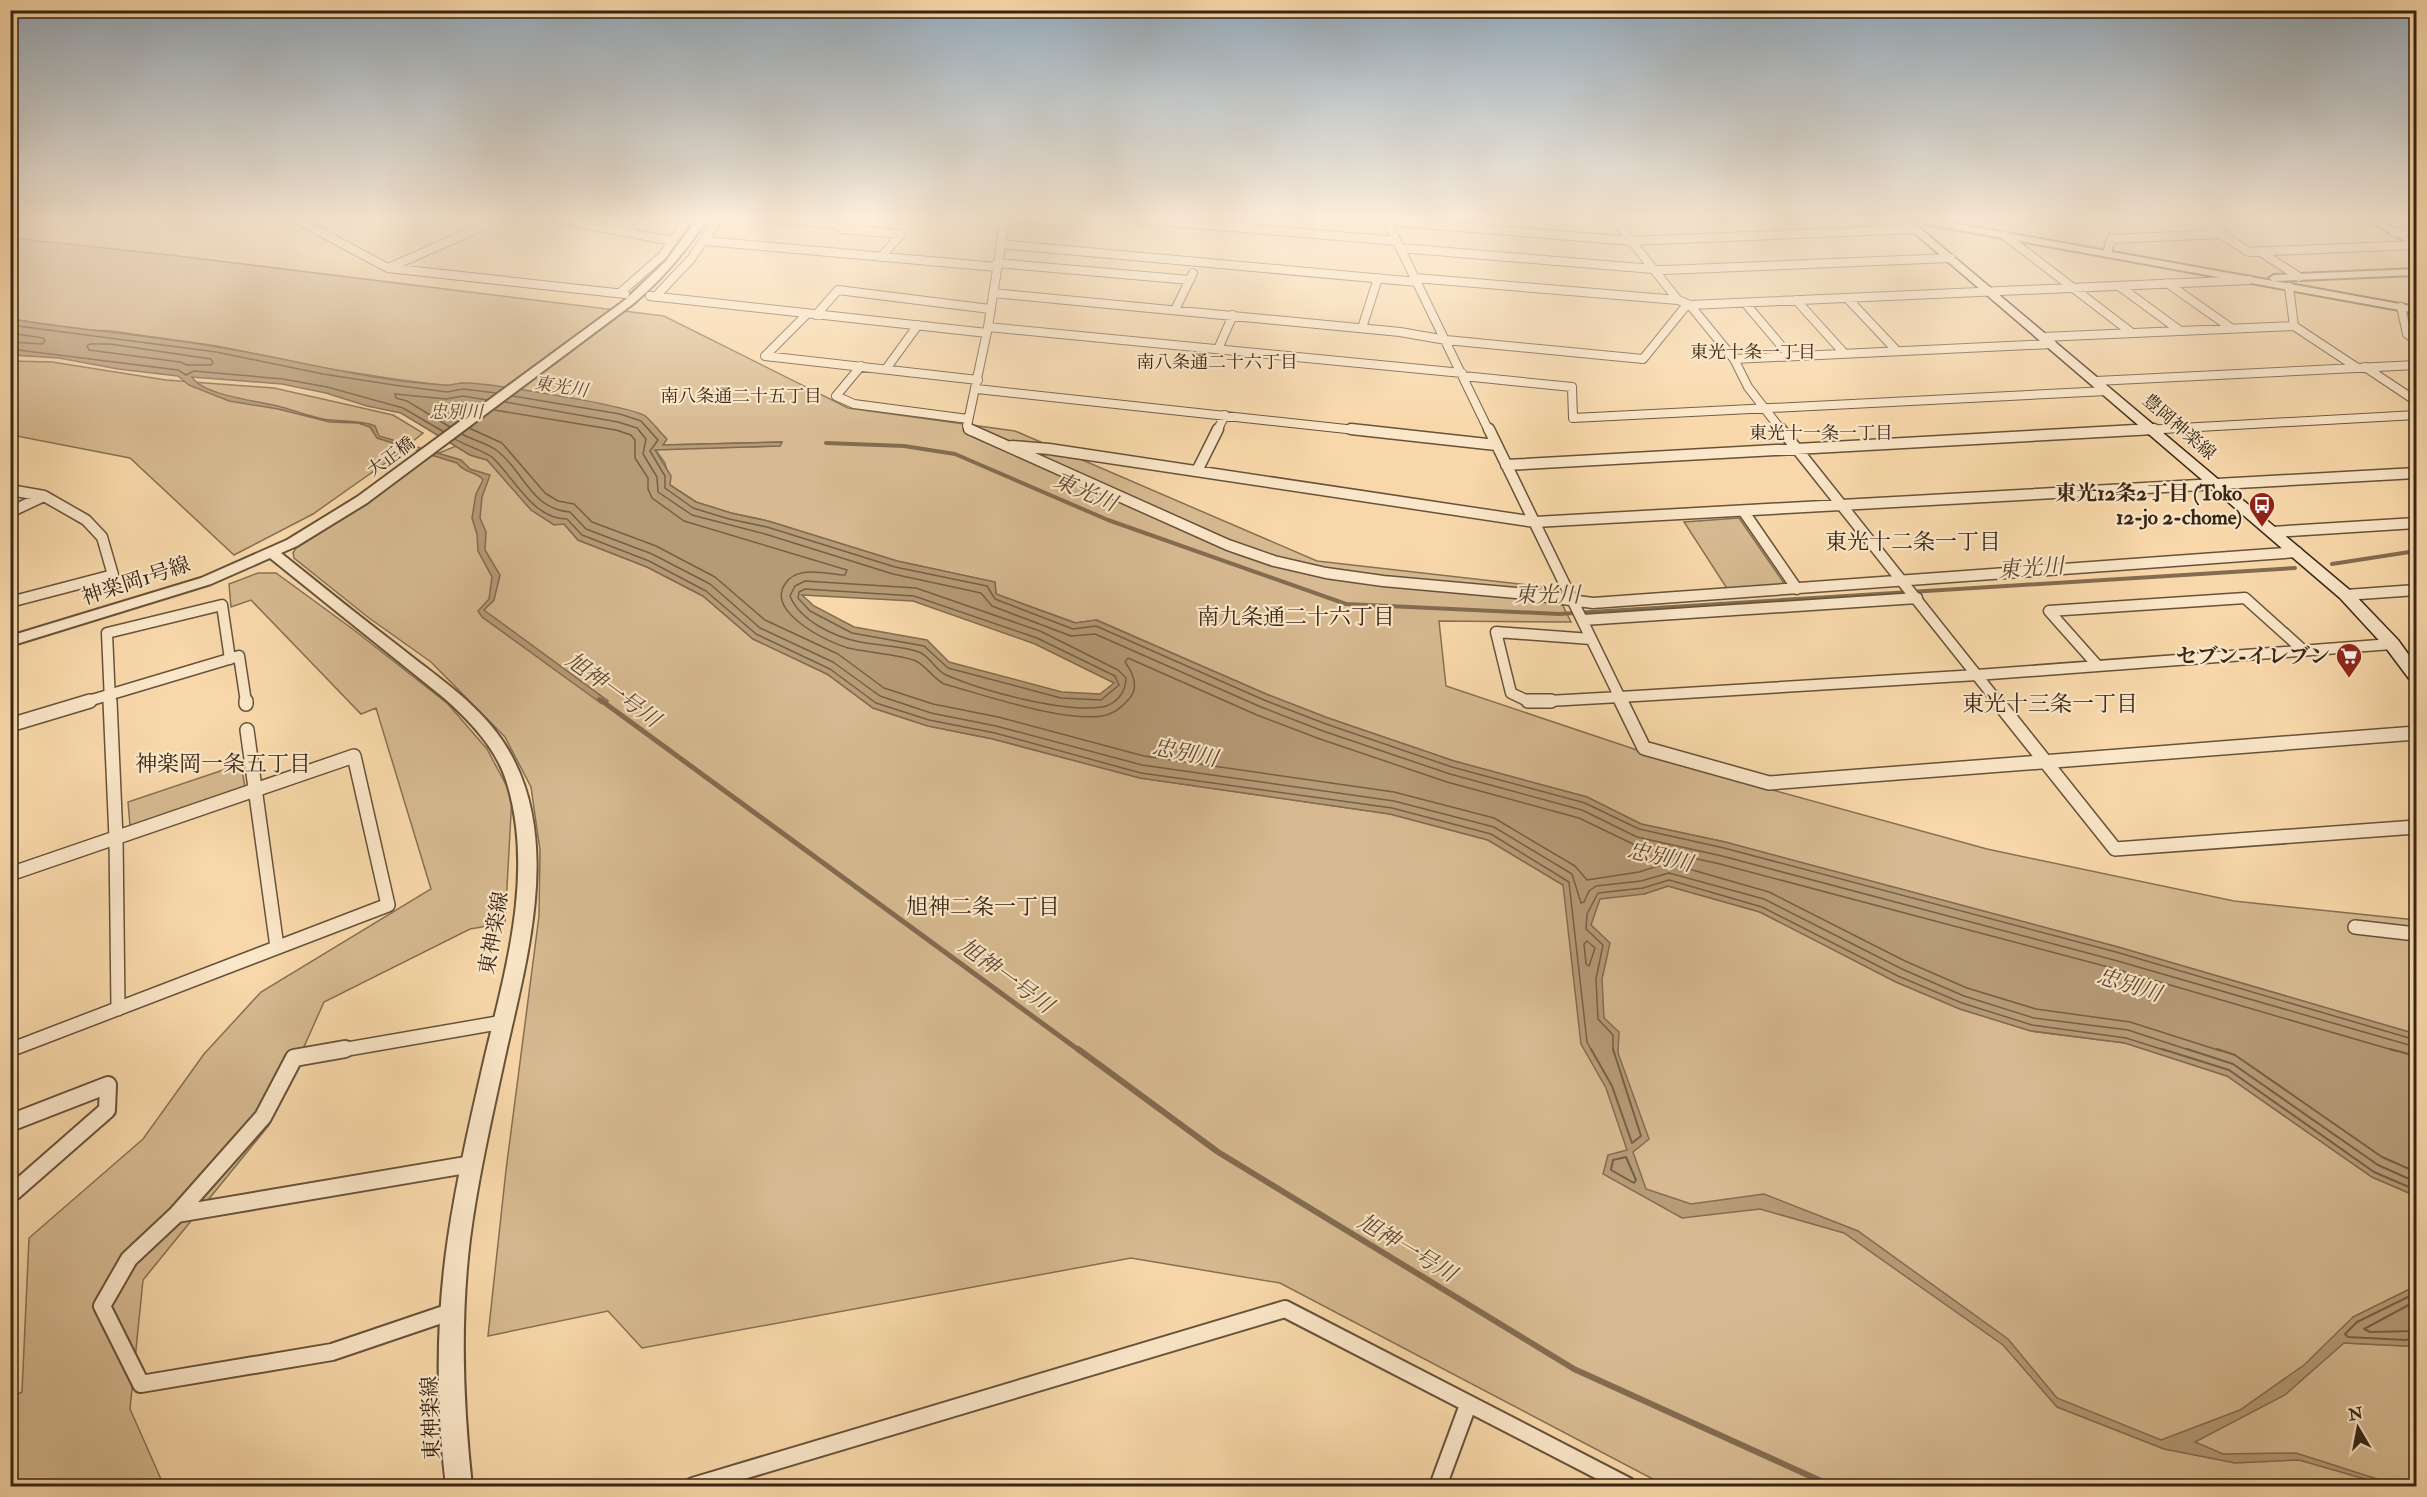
<svg xmlns="http://www.w3.org/2000/svg" width="2427" height="1497" font-family="'IM FELL Double Pica','Noto Serif JP',serif">
  <style>
    .green { fill: #d7ba91; stroke: #877053; stroke-width: 1.5 }
    .water { fill: #b69b77; stroke: #836c50; stroke-width: 1.5; fill-rule: evenodd }
    .lines { fill: none; stroke-linecap: round; stroke-linejoin: round }
    .shore-far1 { stroke: #766046; stroke-width: 1.5 }
    .shore { stroke: #766046; stroke-width: 2 }
    .stream-far2 { stroke: #836c50; stroke-width: 4 }
    .stream-far1 { stroke: #836c50; stroke-width: 5 }
    .stream { stroke: #836c50; stroke-width: 6 }
    .minor-far3-casing { stroke: #67523a; stroke-width: 10 }
    .minor-far2-casing { stroke: #67523a; stroke-width: 13 }
    .minor-far1-casing { stroke: #67523a; stroke-width: 16 }
    .minor-casing { stroke: #67523a; stroke-width: 20 }
    .tertiary-casing { stroke: #67523a; stroke-width: 4 }
    .secondary-casing { stroke: #372515; stroke-width: 3 }
    .minor-far3 { stroke: #fae6c8; stroke-width: 8 }
    .minor-far2 { stroke: #fae6c8; stroke-width: 10 }
    .minor-far1 { stroke: #fae6c8; stroke-width: 13 }
    .minor { stroke: #fae6c8; stroke-width: 16 }
    .tertiary { fill: #fae6c8; fill-rule: evenodd }
    .secondary { fill: #fae6c8; fill-rule: evenodd }
    .labels { text-anchor: middle; dominant-baseline: central; stroke-width: 4.5; stroke-linejoin: round; paint-order: stroke }
    .far-neighbourhood-label { font-size: 18px; fill: #372515; stroke: #fae6c8 }
    .far-water-label { font-size: 18px; font-style: italic; fill: #5d4832; stroke: #fae6c8 }
    .far-street-label { font-size: 18px; fill: #372515; stroke: #fae6c8 }
    .poi-label { font-size: 21px; font-weight: bold; fill: #372515; stroke: #fae6c8; text-anchor: end }
    .street-label { font-size: 21px; fill: #372515; stroke: #fae6c8 }
    .water-label { font-size: 22px; font-style: italic; fill: #5d4832; stroke: #fae6c8 }
    .neighbourhood-label { font-size: 22px; fill: #372515; stroke: #fae6c8 }
  </style>
  <rect width="100%" height="100%" fill="#f8d8aa"/>
  <filter id="stains"><feTurbulence type="fractalNoise" baseFrequency=".00333" numOctaves="4"/><feColorMatrix values="0 0 0 0 .2 0 0 0 0 .09 0 0 0 0 .02 0 0 0 .5 -.17"/></filter>
  <radialGradient id="worn" r=".72"><stop offset=".6" stop-color="#630" stop-opacity="0"/><stop offset="1" stop-color="#630" stop-opacity=".3"/></radialGradient>
  <!-- green -->
  <path class="green" d="M10,238L170,255L664,316L848,408L1015,431L1317,561L1554,588L1571,622L1439,621L1446,686L1634,749L1762,787L1987,849L2234,901L2416,920V1034L2118,947L1725,842L1641,824L1587,797L1454,761L1328,718L1266,694L1097,620L1076,623L996,594L995,582L897,561L768,521L731,513L696,502L670,485L665,463L655,449L780,446L781,442L662,445L655,428L645,416L621,409L535,392L462,383L448,386L394,379L324,368L217,346L111,331L82,330L11,319Z
    M11,361L52,362L166,380L274,388L393,415L423,433L391,459L313,514L234,555L130,458L11,435Z
    M456,446L470,455L487,460L564,524L578,540L647,567L703,596L753,639L827,674L873,708L928,726L993,739L1140,778L1390,814L1488,840L1563,885L1644,894L1668,886L1760,912L1896,982L1960,1009L2031,1031L2125,1043L2227,1076L2372,1177L2416,1196V1286L2353,1317L2345,1343L2406,1346L2416,1344V1486H1666L1280,1283L1131,1258L642,1348L608,1311L488,1336L506,1170L539,916L540,850L531,787L505,737L431,662L369,618L294,558L293,553L296,548L364,505L427,458Z
    M1739,518L1786,586L1728,590L1684,522Z
    M258,573H276L354,630L448,704L487,749L512,796L505,923L470,929L324,1002L269,1125L143,1280L130,1409L164,1486H11L10,1398L22,1392L29,1238L143,1139L204,1054L261,992L431,889L376,708L361,714L251,600L231,607L229,584Z
    M241,764L245,787L130,826L128,802Z"/>
  <!-- water -->
  <path class="water" d="M11,319C79,330 148,335 217,347C293,359 368,381 445,385C451,386 457,383 463,383C485,382 630,406 645,416C653,422 660,433 667,439L663,445L782,442L780,446L655,450L671,476L670,485L696,502L731,513L768,521L897,561L995,582L996,594L1075,623L1096,620L1266,694L1328,718L1454,761L1587,797L1641,824L1725,842L2118,947L2416,1034V1196L2372,1177L2227,1076L2125,1043L2031,1031L1960,1009L1896,982L1760,912L1721,901L1668,886L1644,894L1600,899L1591,925L1610,943L1602,979L1604,1018L1619,1032L1618,1053L1649,1139L1633,1152L1646,1189L1691,1204L1764,1194L1858,1231L2008,1339L2057,1398L2161,1440L2240,1410L2304,1365L2353,1317L2416,1286V1344L2406,1346L2344,1343L2285,1395L2195,1442L2223,1454L2296,1453L2399,1486H2389L2299,1460L2235,1463L2164,1449L2057,1407L2003,1345L1844,1233L1760,1209L1682,1218L1603,1174L1608,1155L1627,1150L1606,1088L1581,1044L1563,885L1488,840L1390,814L1140,778L993,739L928,726L873,708L827,674L753,639L703,596L647,567L578,540L564,524L554,525L531,510L487,460L470,455L401,413L367,406L326,393L282,384L192,377C203,396 260,401 281,407C297,411 313,418 330,420C346,422 360,420 375,426L379,436L461,460L470,469L490,475L482,497L480,518L486,532L485,550L500,575L494,600L484,610L608,701L602,704L482,617L478,611L489,599L492,577L478,551L477,534L472,518L476,494L483,480C476,470 466,475 457,463L377,438L370,427L358,423L330,422L278,409L229,401L189,385L178,376L118,369L59,358L11,355ZM802,595L913,601L1035,644L1114,683L1100,694L1062,692L949,662L927,640L854,627L814,606Z"/>
  <g class="lines">
    <!-- shore-far1 -->
    <path class="shore-far1" d="M10,325L216,352L323,374L394,385L447,392L463,389L496,393
      M10,333L43,338L45,341L42,344L10,342
      M90,344H110L211,359L213,363L211,365H187L180,362L89,350L87,346Z
      M10,349L178,370L186,375L194,371L283,379L327,387L403,408L444,432
      M513,396L620,414L641,421L658,440L650,451L665,476V488L693,508L729,519L767,527L895,567L987,586L995,599L1073,629L1096,626L1264,700L1326,724L1452,767L1585,803L1639,829L1724,848L2116,952L2416,1040
      M505,402L618,422L637,428L646,439L643,454L657,477L658,492L692,515L765,534L893,574L981,593L992,606L1071,636L1095,634L1261,707L1323,731L1450,774L1582,810L1637,837L1722,856L2114,960L2416,1047
      M494,410L616,430L631,435L635,440V458L648,478V489L652,498L684,521L847,570L845,575C826,574 797,565 785,584C766,612 827,642 848,648C864,652 903,655 916,661C926,666 933,678 944,684C985,695 1061,722 1102,716C1112,715 1122,707 1129,699C1140,687 1133,673 1125,662L1128,658L1257,715L1320,739L1447,782L1579,818L1635,845L1720,864L2112,968L2396,1051
      M450,427L407,401L396,398L395,394L446,399L463,396L487,400
      M469,428L502,443L545,493L558,501L574,504L592,522L656,546L715,577L765,620L838,654L884,688L933,704L998,717L1144,756L1394,792L1494,818L1575,866L1587,880L1639,872L1664,864L1675,865L1769,892L1905,961L1967,988L2036,1009L2130,1022L2221,1051
      M462,434C472,440 487,443 496,450C524,470 530,509 570,512L586,529L652,554L710,584L760,628L833,662L880,696L931,713L996,726L1142,765L1394,801L1494,827L1572,874L1581,903L1584,902L1589,891L1596,886L1641,881L1669,873L1764,899L1902,969L1964,996L2034,1018L2128,1030L2192,1051
      M455,439C464,445 487,452 493,458C515,479 533,519 567,519L582,535L649,561L706,591L756,634L830,669L876,703L929,720L995,733L1141,773L1392,808L1491,834L1569,882L1587,1042L1592,1051
      M805,581L916,588L1040,631L1118,670L1126,678C1126,692 1116,705 1102,707C1063,713 983,691 946,675C935,670 930,656 919,652C900,645 879,646 860,642C835,637 800,621 790,596L795,586Z
      M805,589L914,596L1037,638L1115,676L1119,685L1101,700L1061,698L948,668L924,646L852,633L810,611L798,598L799,592Z
      M1587,941L1595,948L1589,966L1586,964L1584,944Z
      M1613,1051V1035L1598,1019L1596,979L1603,945L1586,929L1587,914L1598,893L1643,888L1669,880L1762,907L1898,976L1962,1003L2032,1025L2126,1038L2167,1051"/>
    <!-- shore -->
    <path class="shore" d="M1591,1049L1612,1086L1632,1143L1641,1136L1613,1049
      M2162,1049L2229,1070L2374,1172L2416,1190
      M2187,1049L2233,1064L2378,1165L2416,1182
      M2217,1049L2235,1055L2382,1157L2416,1172
      M2390,1049L2416,1056
      M1626,1157L1636,1180L1634,1183L1611,1170L1613,1160Z
      M2416,1293L2357,1322L2345,1334L2348,1337L2405,1340L2416,1338
      M2416,1301L2364,1329L2370,1332L2416,1331"/>
    <!-- stream-far2 -->
    <path class="stream-far2" d="M826,443L904,446L955,454L1108,520L1346,604L1559,614L2295,568
      M2332,564L2416,551
      M599,699L604,702"/>
    <!-- stream-far1 -->
    <path class="stream-far1" d="M602,701L1080,1051"/>
    <!-- stream -->
    <path class="stream" d="M1078,1049L1218,1152L1574,1369L1832,1486"/>
    <!-- minor-far3 casing -->
    <g class="minor-far3-casing">
      <path id="minor-far3" d="M296,219L388,268L625,294
        M557,219L672,241
        M771,219L836,224L842,229L901,234L881,257
        M953,219L1004,223
        M1135,219L1397,241
        M1386,219L1489,431
        M1614,219L1678,300L1690,305L2249,280
        M2197,219L2249,252L2416,245
        M1387,221L1632,241L1916,229
        M1947,224L1951,219
        M622,231L634,219
        M2394,232L2416,231
        M2004,235L2132,333
        M705,241L997,267
        M1000,244L1417,282
        M1400,248L1665,270L1951,258
        M2259,251L2299,277
        M2107,253L2111,239L2221,234
        M997,263L1190,280
        M388,268L500,219
        M1415,278L1678,300
        M2167,283L2231,328
        M2119,286L2179,330
        M2289,287L2294,326
        M620,293L663,255L688,219
        M993,293L1400,332L1446,340L1643,359L1685,307L1690,305
        M650,296L987,333
        M655,297L691,259L718,219
        M1847,298L1897,351
        M1796,300L1844,353
        M1745,303L1790,356
        M1690,305L1734,359L1748,387L1782,431
        M2401,307L2407,334L2416,340
        M1175,310L1193,273
        M807,314L765,356L978,380
        M816,315L838,290L990,309
        M988,327L1462,373
        M1362,328L1378,278
        M2043,337L2294,326L2356,367
        M1218,349L1233,315
        M1734,359L2052,344
        M861,366L836,396L854,404L968,419
        M2365,367L2416,401
        M886,369L918,325
        M1463,376L1572,387L1573,418L2107,391
        M2096,381L2416,365
        M977,389L1365,431
        M971,431L967,426L988,327L1005,219
        M1217,431L1225,415
        M2127,431L2416,415"/>
    </g>
    <!-- minor-far2 casing -->
    <g class="minor-far2-casing">
      <path id="minor-far2" d="M969,429L1228,545L1274,561L1326,573L1383,581L1516,593L1593,603L2297,552
        M1351,429L1496,445
        M1489,429L1622,702
        M1781,429L1998,702
        M1012,446L1049,449L1535,522L2416,473
        M1506,465L2154,429
        M1197,471L1218,429
        M10,490L44,496L10,512
        M1744,512L1797,589
        M2272,532L2416,523
        M2346,595L2416,590
        M10,602L113,575L102,537L86,520L44,496
        M1583,620L1917,598
        M1591,639L1496,632L1511,693L1530,702L1620,697L1977,675L2392,644
        M2097,665L2049,611L2245,598L2304,651
        M85,702L239,656L246,702
        M110,702L107,633L222,605L230,659"/>
    </g>
    <!-- minor-far1 casing -->
    <g class="minor-far1-casing">
      <path id="minor-far1" d="M110,701L116,838L118,1009
        M246,701V704
        M1528,701H1551
        M1621,701L1644,748L1769,783L2416,733
        M1997,701L2115,849L2416,827
        M10,725L90,701
        M247,730L277,947
        M10,874L354,756L388,905L10,1050
        M2355,927L2416,934
        M336,1051L503,1022"/>
    </g>
    <!-- minor casing -->
    <g class="minor-casing">
      <path id="minor" d="M10,1123L108,1085L107,1110L10,1195
        M177,1214L263,1117L294,1058L345,1049
        M453,1311L332,1352L141,1384L102,1306L129,1259L177,1214L472,1164
        M693,1486L1285,1309L1628,1486
        M1438,1486L1468,1405"/>
    </g>
    <!-- tertiary casing -->
    <g class="tertiary-casing">
      <path id="tertiary" d="M697,219H707C686,252 662,279 633,304L367,503L297,546L281,553C321,585 360,617 401,648C436,676 476,702 502,740C565,833 527,957 505,1057C492,1117 478,1178 470,1239C460,1321 463,1404 472,1486H446C436,1405 436,1319 448,1238C457,1177 471,1117 485,1056C506,968 535,870 506,780C495,747 470,721 444,698L270,558L211,584L10,646V636L201,578L287,540L357,497L625,300L666,261Z
        M1910,219H1929L2273,281L2269,278L2274,275L2416,269V275L2274,281L2416,307V313L1915,222Z
        M2365,219H2376L2416,240V247Z"/>
    </g>
    <!-- secondary casing -->
    <g class="secondary-casing">
      <path id="secondary" d="M1898,219H1909L2352,592L2398,640L2416,665V681L2410,680L2386,648L2340,598Z"/>
    </g>
    <!-- minor-far3 -->
    <use href="#minor-far3" class="minor-far3"/>
    <!-- minor-far2 -->
    <use href="#minor-far2" class="minor-far2"/>
    <!-- minor-far1 -->
    <use href="#minor-far1" class="minor-far1"/>
    <!-- minor -->
    <use href="#minor" class="minor"/>
    <!-- tertiary -->
    <use href="#tertiary" class="tertiary"/>
    <!-- secondary -->
    <use href="#secondary" class="secondary"/>
  </g>
  <!-- sky -->
  <linearGradient id="sky" x2="0" y2="1"><stop stop-color="#94aabb"/><stop offset="0.51" stop-color="#fcedd9"/><stop offset="1" stop-color="#fcedd9" stop-opacity="0"/></linearGradient>
  <rect width="2427" height="428" fill="url(#sky)"/>
  <!-- icons -->
  <defs>
    <g id="bus-pin" transform="scale(1.35)"><path d="M0 17L-7.5 6A9.5 9.5 0 1 1 7.5 6Z" fill="#8f2418" stroke="#fae6c8"/><path d="M-5-6H5V4H4V6H2V4H-2V6H-4V4H-5ZM-3.5-4V0h7V-4ZM-3.5 1.2v1.5H-2V1.2ZM2 1.2v1.5H3.5V1.2Z" fill="#fff"/></g>
    <g id="supermarket-pin" transform="scale(1.35)"><path d="M0 17L-7.5 6A9.5 9.5 0 1 1 7.5 6Z" fill="#8f2418" stroke="#fae6c8"/><path d="M-6-5.5h2.5l.6 2H6L4.5 2H-2.5L-4.4-4H-6ZM-1.5 3.2a1.3 1.3 0 1 0 .1 0ZM3 3.2a1.3 1.3 0 1 0 .1 0Z" fill="#fff"/></g>
  </defs>
  <g fill-rule="evenodd">
    <use href="#bus-pin" x="2262" y="505"/>
    <use href="#supermarket-pin" x="2349" y="656"/>
  </g>
  <g class="labels">
    <!-- far-neighbourhood labels -->
    <g class="far-neighbourhood-label">
      <text x="1753" y="352">東光十条一丁目</text>
      <text x="1217" y="362">南八条通二十六丁目</text>
      <text x="741" y="396">南八条通二十五丁目</text>
      <text x="1821" y="433">東光十一条一丁目</text>
    </g>
    <!-- far-water labels -->
    <g class="far-water-label">
      <text transform="translate(561 387) rotate(9)">東光川</text>
      <text x="456" y="412">忠別川</text>
    </g>
    <!-- far-street labels -->
    <g class="far-street-label">
      <text transform="translate(2179 427) rotate(41)">豊岡神楽線</text>
      <text transform="translate(391 457) rotate(-36)">大正橋</text>
    </g>
    <!-- poi labels -->
    <g class="poi-label">
      <text x="2242" y="493">東光12条2丁目 (Toko<tspan x="2242" dy="24">12-jo 2-chome)</tspan></text>
      <text x="2330" y="656">セブン-イレブン</text>
    </g>
    <!-- street labels -->
    <g class="street-label">
      <text transform="translate(136 581) rotate(-18)">神楽岡1号線</text>
      <text transform="translate(494 933) rotate(-80)">東神楽線</text>
      <text transform="translate(431 1418) rotate(-92)">東神楽線</text>
    </g>
    <!-- water labels -->
    <g class="water-label">
      <text transform="translate(1085 492) rotate(23)">東光川</text>
      <text transform="translate(2031 568) rotate(-4)">東光川</text>
      <text x="1547" y="595">東光川</text>
      <text transform="translate(613 690) rotate(36)">旭神一号川</text>
      <text transform="translate(1185 753) rotate(11)">忠別川</text>
      <text transform="translate(1660 857) rotate(13)">忠別川</text>
      <text transform="translate(1006 976) rotate(36)">旭神一号川</text>
      <text transform="translate(2129 985) rotate(17)">忠別川</text>
      <text transform="translate(1407 1248) rotate(31)">旭神一号川</text>
    </g>
    <!-- neighbourhood labels -->
    <g class="neighbourhood-label">
      <text x="1913" y="542">東光十二条一丁目</text>
      <text x="1296" y="617">南九条通二十六丁目</text>
      <text x="2050" y="704">東光十三条一丁目</text>
      <text x="223" y="764">神楽岡一条五丁目</text>
      <text x="983" y="907">旭神二条一丁目</text>
    </g>
  </g>
  <!-- margin -->
  <rect width="2427" height="1497" fill="none" stroke="#f8d8aa" stroke-width="36"/>
  <rect x="12" y="12" width="2403" height="1473" fill="none" stroke="#372515" stroke-width="3"/>
  <rect x="18" y="18" width="2391" height="1461" fill="none" stroke="#372515" stroke-width="1.5"/>
  <!-- north arrow -->
  <g transform="translate(2358 1428) rotate(350)" stroke="#fae6c8" stroke-width="4.5" paint-order="stroke">
  <path d="M0-4.5L10 22L0 15L-10 22Z" fill="#372515"/>
  <text y="-9" font-size="16" font-weight="bold" text-anchor="middle" fill="#372515">N</text>
  </g>
  <rect width="100%" height="100%" filter="url(#stains)"/>
  <rect width="100%" height="100%" fill="url(#worn)"/>
</svg>
